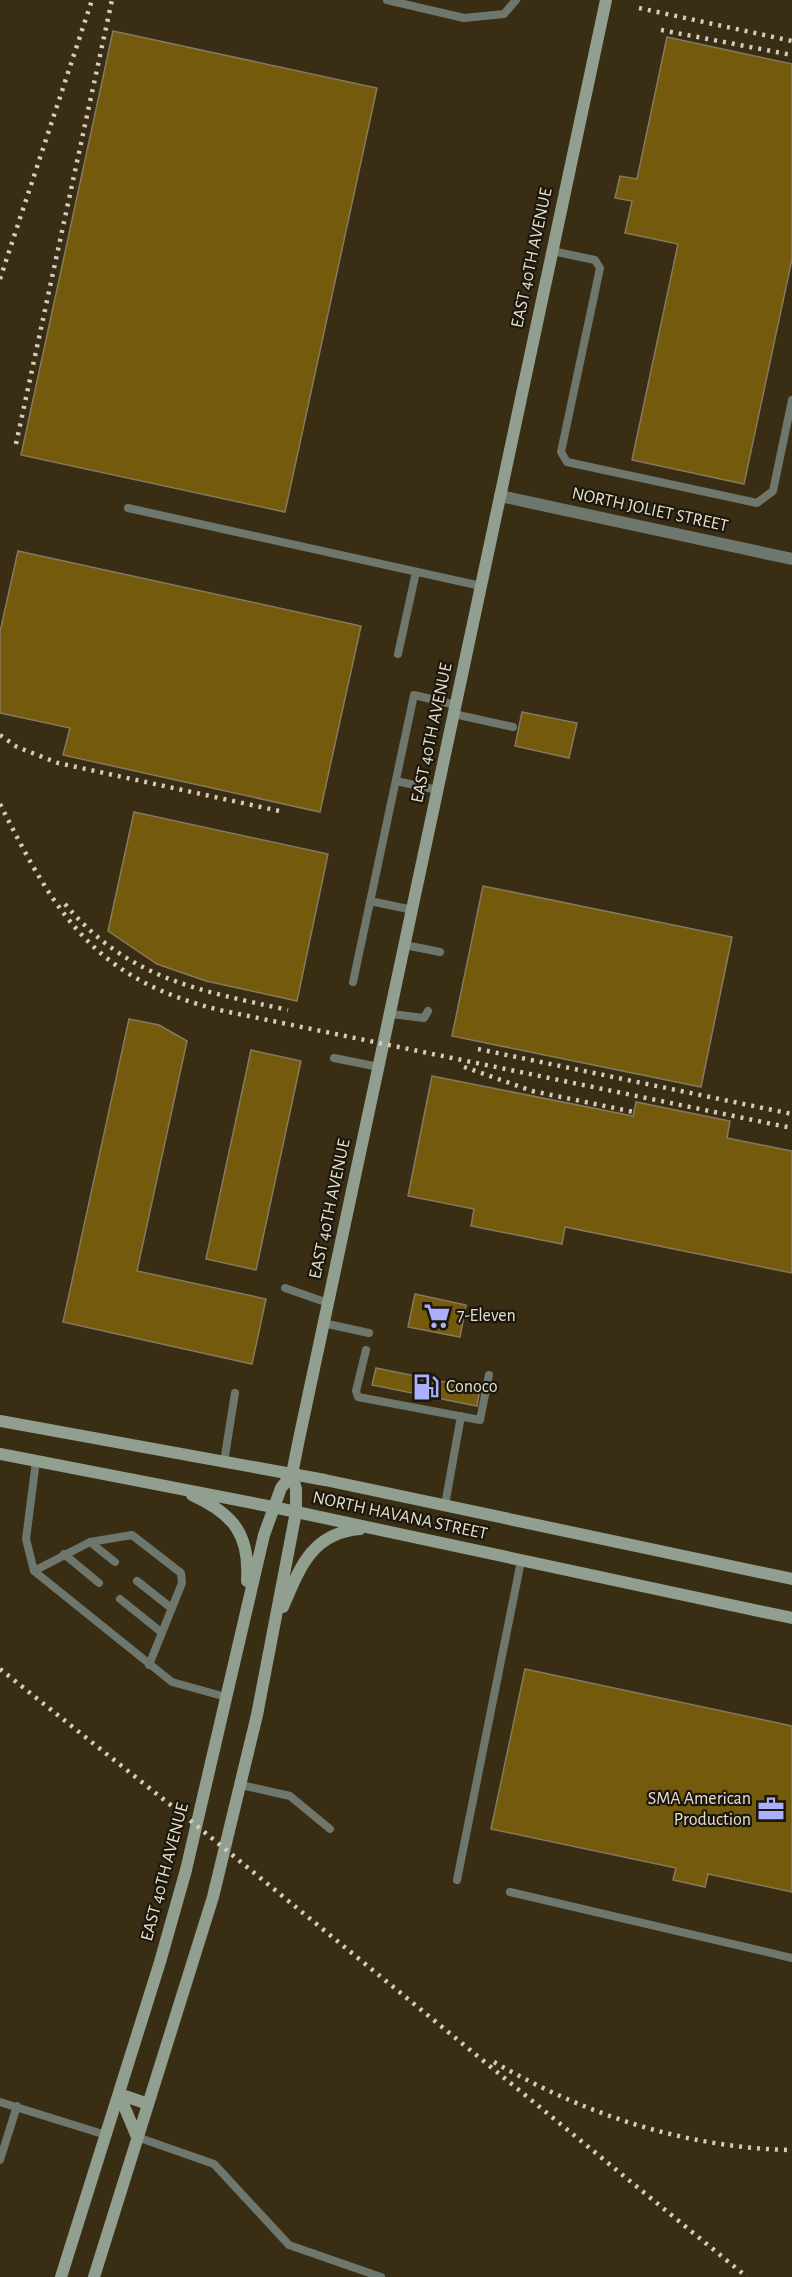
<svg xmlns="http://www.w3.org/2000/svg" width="792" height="2277" font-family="'Alegreya Sans',sans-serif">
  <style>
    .building { fill: #745a0d; stroke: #86795d; stroke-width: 1.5 }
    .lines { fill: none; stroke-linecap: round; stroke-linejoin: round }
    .lane { stroke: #6e776d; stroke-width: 8 }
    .street { stroke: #6e776d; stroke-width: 12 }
    .secondary { stroke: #909f8f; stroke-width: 12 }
    .rail { stroke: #d4cdbd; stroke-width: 4.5; stroke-dasharray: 3 6; stroke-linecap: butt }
    .labels { text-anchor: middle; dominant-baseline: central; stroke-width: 4.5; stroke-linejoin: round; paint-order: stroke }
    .street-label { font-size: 18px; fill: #e6dfd0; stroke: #1c170c }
    .poi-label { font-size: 18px; fill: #e6dfd0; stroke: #1c170c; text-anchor: start }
  </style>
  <rect width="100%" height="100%" fill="#392e14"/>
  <!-- building -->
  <path class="building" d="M113,31L377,88L285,512L21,455Z
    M667,37L792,64V259L744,484L632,460L678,244L625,233L632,201L615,198L620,176L637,179Z
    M18,551L361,626L320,812L63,755L70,728L0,713V632Z
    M522,712L577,723L569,758L515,746Z
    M134,812L328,854L297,1001L206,981L157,964L108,931Z
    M483,886L732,937L701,1087L452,1036Z
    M129,1019L159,1025L187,1041L137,1271L266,1299L252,1364L63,1322Z
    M251,1050L301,1061L256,1270L206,1259Z
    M432,1076L633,1116L636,1102L730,1121L727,1138L792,1151V1273L565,1227L562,1244L471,1226L474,1209L408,1196Z
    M415,1294L466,1305L460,1337L408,1327Z
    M376,1368L480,1389L477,1406L372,1385Z
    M525,1669L792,1726V1892L708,1874L705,1887L673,1880L676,1868L491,1829Z"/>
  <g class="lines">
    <!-- lane -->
    <path class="lane" d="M387,0L464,18L504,14L516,0
      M552,251L595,260L600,268L561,452L567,462L757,503L773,491L792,400
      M128,508L481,586
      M398,654L416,572
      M454,714L513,727
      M396,781L438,790
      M370,901L413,910
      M405,945L440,952
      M353,982L414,695L456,705
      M391,1014L424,1018L428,1011
      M334,1058L379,1067
      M285,1288L328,1303
      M323,1323L369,1333
      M366,1350L356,1391L358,1397L480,1420L489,1375
      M36,1461L26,1539L34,1571L172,1682L226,1697
      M224,1462L235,1393
      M445,1505L461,1416
      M90,1542L115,1562
      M64,1554L99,1583
      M34,1571L90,1542L132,1535L181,1573L182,1583L149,1665
      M137,1581L170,1607
      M120,1599L161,1632
      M241,1785L290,1796L330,1829
      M457,1880L521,1561
      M510,1892L792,1958
      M0,2102L106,2135
      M137,2137L214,2164L289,2245L381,2277
      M0,2160L17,2106"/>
    <!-- street -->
    <path class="street" d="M500,496L792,559"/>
    <!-- secondary -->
    <path class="secondary" d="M0,1421L325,1480L792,1579
      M0,1454L273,1507L792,1618
      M192,1495C234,1514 250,1535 247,1581
      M283,1607C300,1567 312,1533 360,1529
      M119,2094L137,2137
      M119,2094L148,2104
      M61,2277L160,1962L186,1870L264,1535L281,1488L292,1474
      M94,2277L213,1897L257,1715L296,1512V1489L292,1474L299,1439L606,0"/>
    <!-- rail -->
    <path class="rail" d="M639,8L792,41
      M661,30L792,55
      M0,279L92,0
      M16,444L112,0
      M0,735L17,747L58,763L284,812
      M0,804C56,915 95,981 224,1011L792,1128
      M65,904C128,979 197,990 288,1010
      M478,1049L792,1114
      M464,1067L532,1091L634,1112
      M0,1669L197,1826L747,2277
      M494,2062C586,2115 686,2148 792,2150"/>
  </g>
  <!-- icons -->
  <defs>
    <g id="supermarket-bare" transform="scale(2.07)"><path d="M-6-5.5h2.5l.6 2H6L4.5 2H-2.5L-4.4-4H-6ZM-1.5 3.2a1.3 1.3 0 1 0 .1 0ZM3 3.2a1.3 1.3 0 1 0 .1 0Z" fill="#aab0fb" stroke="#1c170c" stroke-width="2.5" paint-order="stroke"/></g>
    <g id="fuel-bare" transform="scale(2.07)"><path d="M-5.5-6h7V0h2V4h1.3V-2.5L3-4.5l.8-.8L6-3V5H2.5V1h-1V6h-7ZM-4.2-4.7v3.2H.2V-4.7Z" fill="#aab0fb" stroke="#1c170c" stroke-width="2.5" paint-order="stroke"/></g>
    <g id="office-bare" transform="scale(2.07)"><path d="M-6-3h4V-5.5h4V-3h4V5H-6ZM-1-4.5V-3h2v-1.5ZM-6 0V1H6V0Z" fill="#aab0fb" stroke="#1c170c" stroke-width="2.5" paint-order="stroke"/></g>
  </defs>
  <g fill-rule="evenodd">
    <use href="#supermarket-bare" x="437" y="1316"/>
    <use href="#fuel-bare" x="426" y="1387"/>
    <use href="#office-bare" x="771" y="1809"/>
  </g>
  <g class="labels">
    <!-- street labels -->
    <g class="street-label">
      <text transform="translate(532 258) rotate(-78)">EAST 40TH AVENUE</text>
      <text transform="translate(650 510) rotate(12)">NORTH JOLIET STREET</text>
      <text transform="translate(432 733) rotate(-78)">EAST 40TH AVENUE</text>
      <text transform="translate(330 1209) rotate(-78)">EAST 40TH AVENUE</text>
      <text transform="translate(400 1516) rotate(12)">NORTH HAVANA STREET</text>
      <text transform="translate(165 1872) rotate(-75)">EAST 40TH AVENUE</text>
    </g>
    <!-- poi labels -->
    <g class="poi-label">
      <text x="457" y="1316">7-Eleven</text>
      <text x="446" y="1387">Conoco</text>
      <text x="751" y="1799" text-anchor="end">SMA American<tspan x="751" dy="21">Production</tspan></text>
    </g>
  </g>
</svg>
